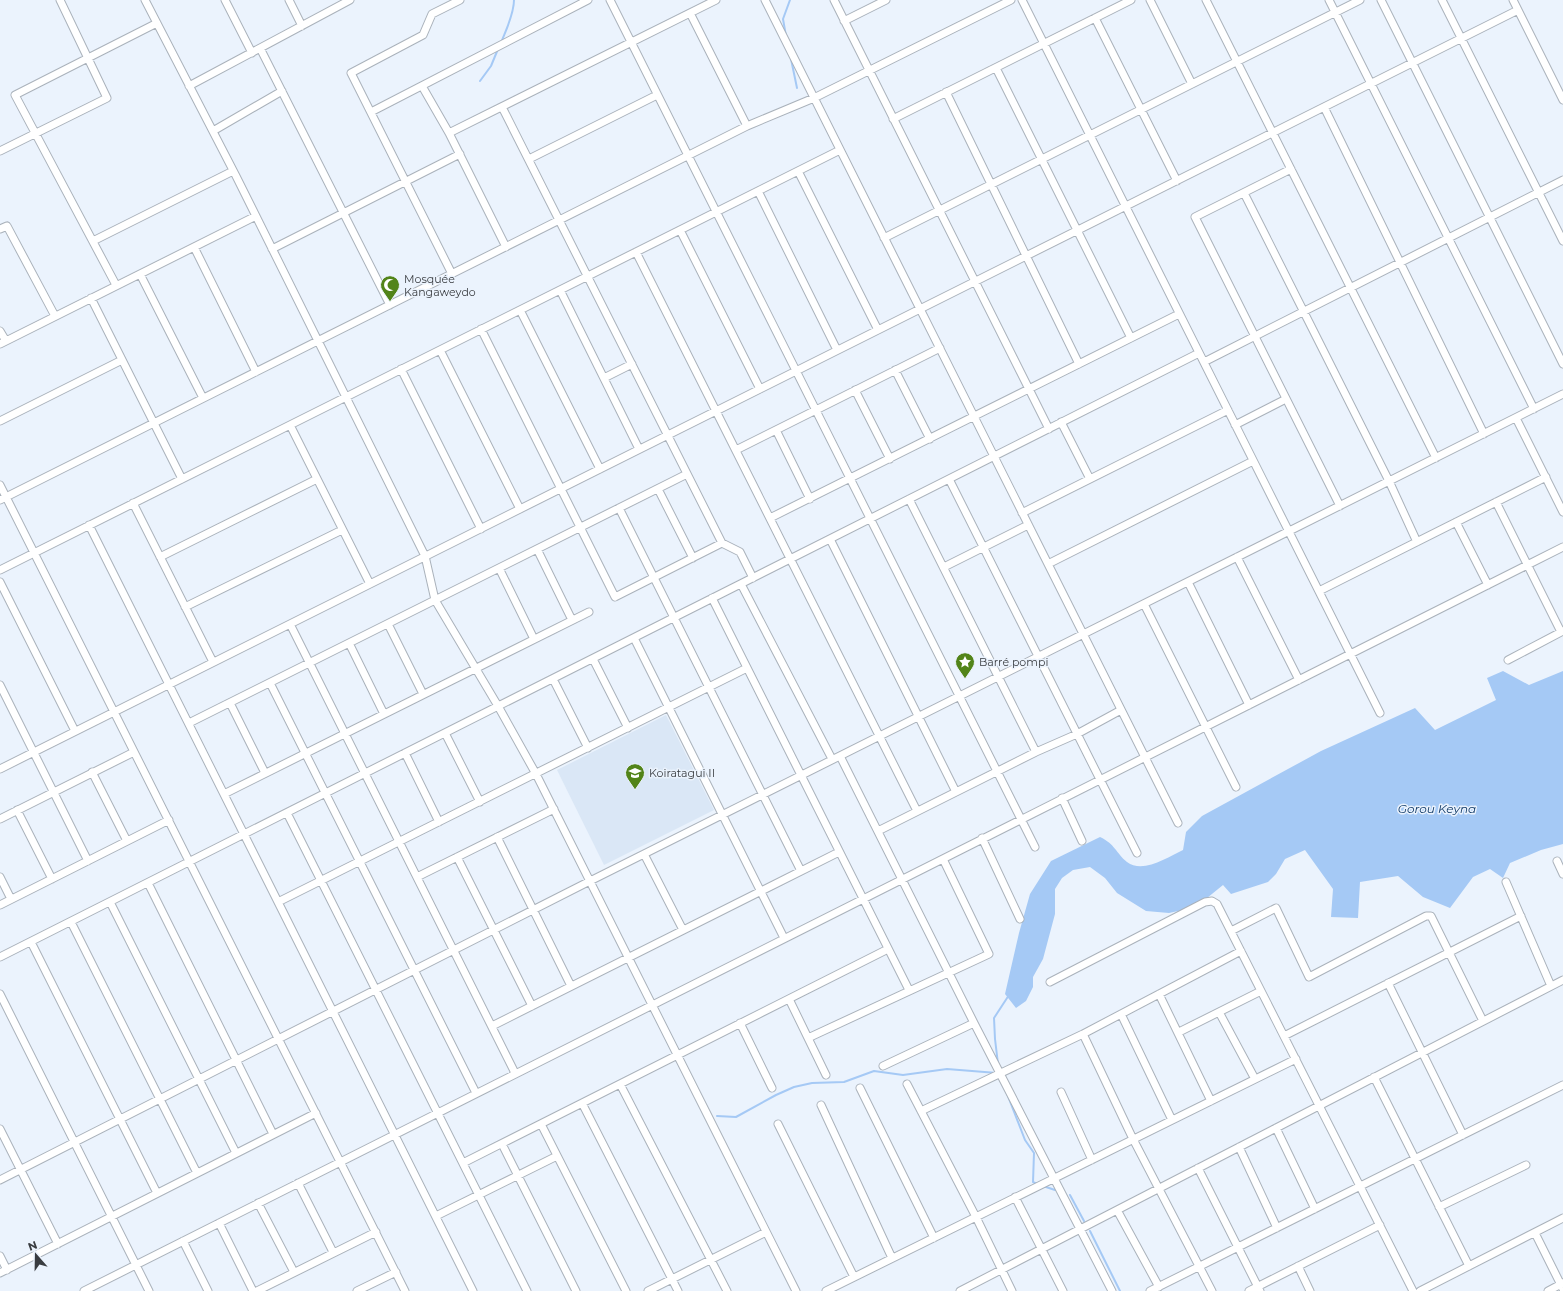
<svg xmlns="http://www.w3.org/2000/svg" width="1563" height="1291" font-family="Montserrat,sans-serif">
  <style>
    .built { fill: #dae7f6 }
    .water { fill: #a5c9f5 }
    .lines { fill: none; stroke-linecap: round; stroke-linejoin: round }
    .stream { stroke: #a5c9f5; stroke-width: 2 }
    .street-casing { stroke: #aab2bb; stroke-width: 9 }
    .street { stroke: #fff; stroke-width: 7 }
    .labels { text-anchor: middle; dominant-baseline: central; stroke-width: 3; stroke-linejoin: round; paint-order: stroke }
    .poi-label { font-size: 11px; fill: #393c40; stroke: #ebf3fd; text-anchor: start }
    .water-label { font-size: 12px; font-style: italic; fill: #0f3967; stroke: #ebf3fd }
  </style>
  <rect width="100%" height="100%" fill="#ebf3fd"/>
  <!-- built -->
  <path class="built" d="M666,715L714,810L604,865L557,770Z"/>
  <!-- water -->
  <path class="water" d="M1503,671L1529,685L1563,671V844L1541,850L1510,863L1503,878L1490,869L1473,877L1450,908L1423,897L1398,876L1360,882L1358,918L1331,917L1333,889L1305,850L1285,859L1276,874L1268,882L1231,894L1223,885L1196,907L1169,913L1146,911L1117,893L1105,878L1090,867L1073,870L1062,878L1055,889V914L1043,959L1033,977V987L1026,1001L1016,1008L1005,994L1019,933L1030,894L1051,861L1100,837C1115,844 1116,853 1127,862C1143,874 1168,857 1183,850L1186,832L1202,816L1321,751L1415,708L1435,730L1496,700L1487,678Z"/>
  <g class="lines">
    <!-- stream -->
    <path class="stream" d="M786,36L783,19L790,0
      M501,43C506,30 514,14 514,0
      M791,59L797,88
      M480,81L491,66L498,49
      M998,1064L995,1039L994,1018L1009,995
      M1006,1091L1025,1140L1034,1153L1033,1182L1037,1184
      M717,1116L736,1117L776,1095L794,1087L812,1083L844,1082L874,1071L903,1075L947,1069L997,1073
      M1043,1186L1055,1190
      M1070,1195L1084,1221
      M1090,1231L1120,1291"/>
    <!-- street casing -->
    <g class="street-casing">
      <path id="street" d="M145,0L236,176L425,556L435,600L498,706L536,774L796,1291
        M225,0L252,53
        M289,0L302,26
        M610,0L1035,847
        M765,0L1178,823
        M834,0L1049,429
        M1022,0L1380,713
        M1150,0L1192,84
        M1206,0L1436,458
        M1329,0L1534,409
        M1381,0L1563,364
        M1442,0L1563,241
        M1513,0L1563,100
        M690,13L747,126
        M1095,18L1177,181
        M844,21L886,0
        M260,48L390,305
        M996,68L1131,338
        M189,86L350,0
        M422,86L449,133L506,247
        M946,92L1079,364
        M502,107L722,543L740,552L753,578
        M1324,107L1484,434
        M371,112L588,0
        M893,119L1131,0
        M213,131L282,91
        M449,133L716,0
        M0,151L107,98L60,0
        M529,159L657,95
        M1291,169L1195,217L1340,506
        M798,171L878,330
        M758,191L837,350
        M1244,193L1389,481L1417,542
        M0,229L7,226L55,316
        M680,230L760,389
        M884,238L1360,0
        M93,241L233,171
        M194,247L256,372
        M272,249L460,154
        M636,252L917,811
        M140,274L203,398
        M452,274L351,73L423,35L432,14L460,0
        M116,285L15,95L157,23
        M560,290L639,449
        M91,298L182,479
        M520,310L600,469
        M481,329L615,597L722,543
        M0,331L6,341
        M0,344L256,216
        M440,350L520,509
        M1204,362L1563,180
        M401,369L481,529
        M895,370L930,439
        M604,378L632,364
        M855,390L890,459
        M1516,418L1563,512
        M0,421L122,360
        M1061,422L1090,479
        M290,425L370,584
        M1235,425L1286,399
        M776,430L810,499
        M736,450L940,348
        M949,479L1137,853
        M0,485L405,1291
        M658,489L693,558
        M909,499L1036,752
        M0,500L747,126L814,98L1011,0
        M1496,502L1561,632
        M133,503L213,662
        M619,508L801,871
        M1022,513L1228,410
        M770,518L1179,314
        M1456,522L1488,585
        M89,525L473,1291
        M830,539L956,792
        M537,549L572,620
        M160,557L317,479
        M1237,557L1299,680
        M1048,564L1253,461
        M944,567L1028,525
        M499,568L534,639
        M0,570L840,150
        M0,582L75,731
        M1188,582L1249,705
        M741,584L832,759
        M1319,591L1546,477
        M712,598L909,990
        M1144,604L1236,787
        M185,607L342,530
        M290,624L515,1073
        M388,624L423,694
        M634,638L784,938
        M349,643L384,714
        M593,659L628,728
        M1508,660L1563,631
        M553,679L588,748
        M270,683L476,1093
        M0,685L88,861
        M230,703L265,773
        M189,723L687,474
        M445,733L480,802
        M405,753L439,822
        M840,756L974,1023L1112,1291
        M0,769L1518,10
        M92,772L127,841
        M224,794L589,612
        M1062,798L1082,841
        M17,810L52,879
        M287,813L527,1291
        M0,819L134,752
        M878,831L1036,752L1077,734L1121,710
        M497,837L571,986
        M982,838L1020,919
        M644,854L683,930
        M457,857L532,1006
        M1557,861L1563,874
        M0,877L11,899
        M417,877L554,809
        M1506,882L1551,986
        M148,883L273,1134
        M110,902L236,1153
        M278,902L747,668
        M0,905L169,820
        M71,922L197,1173
        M1231,931L1276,908L1309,977L1426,916H1431L1483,1021
        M31,942L157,1193
        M0,957L1199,353
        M1050,982L1205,902L1212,901L1217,904L1413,1291
        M1388,983L1463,1135
        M0,994L149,1291
        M1159,994L1211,1101
        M789,999L826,1075
        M1219,1012L1255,1079
        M1121,1014L1172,1120
        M740,1023L772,1088
        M492,1026L839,852
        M1179,1032L1261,991
        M1083,1034L1133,1139L1212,1291
        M1284,1036L1521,916
        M808,1038L989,954L943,859
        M883,1066L974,1023
        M1374,1077L1469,1266
        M620,1084L727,1291
        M907,1084L976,1217L1012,1291
        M860,1088L934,1238
        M1061,1092L1092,1160
        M582,1103L678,1291
        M821,1105L892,1258
        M921,1111L1083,1034L1241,951
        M541,1124L626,1291
        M778,1124L854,1277
        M1276,1128L1315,1209
        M0,1129L58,1244
        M502,1144L576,1291
        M1239,1147L1277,1228
        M463,1163L888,949
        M1198,1168L1260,1291
        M0,1180L590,881L1563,394
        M298,1183L333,1252
        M1015,1197L1063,1291
        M258,1203L294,1272
        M1439,1207L1526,1165
        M1117,1210L1159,1287
        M436,1216L557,1156
        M219,1223L253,1291
        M1535,1233L1563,1289
        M183,1241L208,1291
        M0,1256L7,1270
        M1298,1266L1310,1291
        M0,1273L316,1113
        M84,1291L1563,547
        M257,1291L376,1232
        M357,1291L396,1272
        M648,1291L766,1232
        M826,1291L1296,1059
        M960,1291L1563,980
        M1150,1291L1563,1085
        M1249,1291L1380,1225
        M1420,1291L1563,1218
        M1548,1291L1563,1283"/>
    </g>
    <!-- street -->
    <use href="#street" class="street"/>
  </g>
  <!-- icons -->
  <defs>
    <g id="mosque-pin" transform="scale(1)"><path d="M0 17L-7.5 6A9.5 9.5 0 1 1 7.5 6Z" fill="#528419" stroke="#ebf3fd"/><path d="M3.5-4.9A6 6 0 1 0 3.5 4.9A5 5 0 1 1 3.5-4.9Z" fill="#fff"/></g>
    <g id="sight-pin" transform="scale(1)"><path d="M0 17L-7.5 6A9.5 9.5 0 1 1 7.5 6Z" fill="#528419" stroke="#ebf3fd"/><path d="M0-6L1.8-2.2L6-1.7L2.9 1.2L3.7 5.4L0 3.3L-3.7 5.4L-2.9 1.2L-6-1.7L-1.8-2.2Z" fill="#fff"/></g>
    <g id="school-pin" transform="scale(1)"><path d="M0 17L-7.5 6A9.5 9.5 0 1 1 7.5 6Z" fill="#528419" stroke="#ebf3fd"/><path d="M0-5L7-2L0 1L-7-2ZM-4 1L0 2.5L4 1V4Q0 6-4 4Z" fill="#fff"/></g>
  </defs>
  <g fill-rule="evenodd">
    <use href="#mosque-pin" x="390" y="285"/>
    <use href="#sight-pin" x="965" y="662"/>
    <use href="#school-pin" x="635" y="773"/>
  </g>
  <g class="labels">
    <!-- poi labels -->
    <g class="poi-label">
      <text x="404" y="279">Mosquée<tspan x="404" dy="13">Kangaweydo</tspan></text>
      <text x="979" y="662">Barré pompi</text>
      <text x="649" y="773">Koiratagui II</text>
    </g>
    <!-- water labels -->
    <g class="water-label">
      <text x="1437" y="808">Gorou Keyna</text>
    </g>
  </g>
  <!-- north arrow -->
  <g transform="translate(36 1255) rotate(340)" stroke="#ebf3fd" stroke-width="3" paint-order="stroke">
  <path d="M0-3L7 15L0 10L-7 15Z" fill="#393c40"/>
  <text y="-6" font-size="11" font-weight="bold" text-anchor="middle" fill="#393c40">N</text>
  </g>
</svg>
